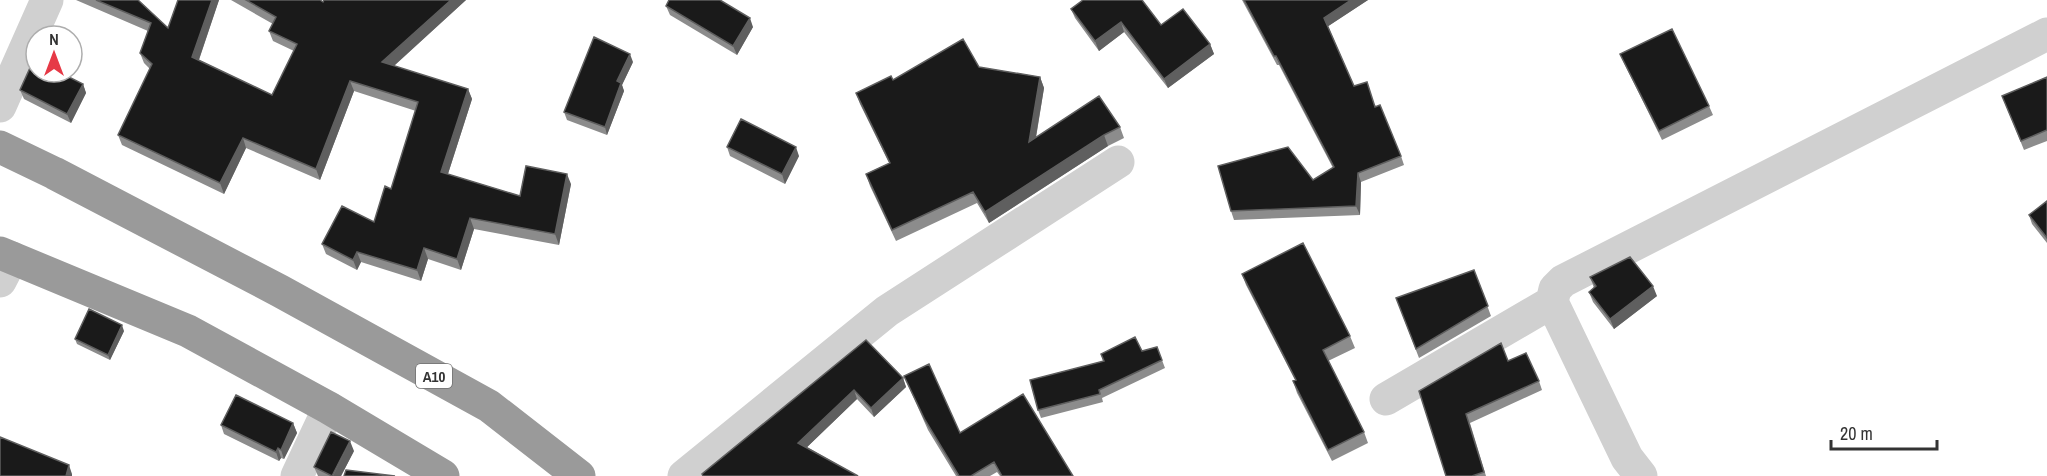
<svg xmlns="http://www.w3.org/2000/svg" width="2047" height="476" font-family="'Archivo Narrow',sans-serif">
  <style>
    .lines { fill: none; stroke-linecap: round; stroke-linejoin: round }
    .minor { stroke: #d0d0d0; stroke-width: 33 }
    .highway { stroke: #9a9a9a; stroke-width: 33 }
    .wall { fill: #8c8c8c }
    .shaded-wall { fill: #5f5f5f }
    .building { fill: #1a1a1a; stroke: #5f5f5f; stroke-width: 1.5 }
    .labels { text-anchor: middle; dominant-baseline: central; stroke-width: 6; stroke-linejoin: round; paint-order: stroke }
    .shield { fill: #fff; stroke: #707070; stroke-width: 1.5 }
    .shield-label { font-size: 15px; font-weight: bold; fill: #333 }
  </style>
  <rect width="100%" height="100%" fill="#fff"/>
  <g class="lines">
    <!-- minor -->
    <path class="minor" d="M0,106L47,0
      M0,281L12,258
      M1386,399L1552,302
      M297,476L329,408
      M684,476L887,311L1118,162
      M1641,476L1627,458L1552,302L1555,289L1563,281L2047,34"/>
    <!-- highway -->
    <path class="highway" d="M0,147L54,173L280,291L489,406L579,476
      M0,253L188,331L329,408L443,476"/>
  </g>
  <!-- wall -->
  <path class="wall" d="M76,0H138L168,28L178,0H219L199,60L272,95L294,51L273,41L269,31L273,24L231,0H320L323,2L466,0L394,66L468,89L472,99L448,174L520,196L571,184L559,245L474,229L461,270L428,259L421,281L361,262L357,270L326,254L322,244L374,222L391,189L416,111L354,91L320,180L246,148L224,194L122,145L118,135L150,69L144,63L140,53L148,31Z
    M1242,0H1368L1328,26L1354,86L1376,106L1401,156L1404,165L1361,182L1360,215L1234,220L1231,211L1313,180L1333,168L1279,65H1277Z
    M666,6L753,27L737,55L670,15Z
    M1071,9L1161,25L1210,44L1214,54L1168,88L1124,32L1099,51L1075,18Z
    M1620,54L1709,106L1713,115L1662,140L1624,63Z
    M633,62L622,85L624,91L607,135L567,120L564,112Z
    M979,67L1040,77L1044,88L1036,138L1120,127L1124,138L1108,146L989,223L977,203L896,241L870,186L866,174L889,163L860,104L856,93Z
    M2047,77V141L2024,150L2002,96Z
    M83,84L86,93L71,123L24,99L20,90Z
    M727,147L799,156L785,184L730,156Z
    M2047,201V243L2032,224L2029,215Z
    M1474,270L1491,316L1419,358L1396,298Z
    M1242,274L1350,336L1355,348L1328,361L1364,432L1368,443L1332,461L1297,393L1293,381L1295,380L1246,285Z
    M1590,277L1657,296L1614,329L1593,302L1589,292L1594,288Z
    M124,331L110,360L77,344L75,339Z
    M866,340L903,378L906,387L874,417L857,399L807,447L858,476H702V474Z
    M1157,347L1165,368L1102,398L1103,402L1041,418L1038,410L1103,361L1101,354L1142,351Z
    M1508,361L1539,381L1542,390L1470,423L1486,476H1446L1419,391Z
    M904,376L960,433L1073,476H1000L997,472L990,476H956L928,430Z
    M293,423L297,433L284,459L281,458L279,461L224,434L221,425Z
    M354,451L341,476H318L314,467Z"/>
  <!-- shaded-wall -->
  <path class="shaded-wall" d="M212,0H219L196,68L192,57Z
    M451,0H466L386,73L382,62Z
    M1351,0H1368L1327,27L1324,18Z
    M750,18L753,27L737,55L733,46Z
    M1121,22L1124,32L1099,51L1095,41Z
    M1210,44L1214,54L1168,88L1164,79Z
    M630,54L633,62L622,85L624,91L607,135L605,127L617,81Z
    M1040,77L1044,88L1033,154L1029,142Z
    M350,81L354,91L320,180L316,169Z
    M83,84L86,93L71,123L67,114Z
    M468,89L472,99L445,183L441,172Z
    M1104,135L1108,146L989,223L985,212Z
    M243,138L246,148L224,194L220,183Z
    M796,147L799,156L785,184L782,174Z
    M1358,173L1361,182L1360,215L1356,206Z
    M567,174L571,184L559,245L555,234Z
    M470,218L474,229L461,270L457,259Z
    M424,248L428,259L421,281L417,270Z
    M357,252L361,262L357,270L353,260Z
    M1653,286L1657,296L1614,329L1610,319Z
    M122,325L124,331L110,360L108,355Z
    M903,378L906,387L874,417L871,408Z
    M854,390L857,399L802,452L798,443Z
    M293,423L297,433L284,459L281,450Z
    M350,441L354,451L341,476H333Z
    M278,448L281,458L279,461L276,452Z
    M69,465L72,474V476H66Z"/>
  <!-- building -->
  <path class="building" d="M96,0H138L168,28L178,0H212L192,57L272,95L297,44L269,31L276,17L246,0H320L323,2L324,0H451L382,62L468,89L441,172L520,196L526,166L567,174L555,234L470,218L457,259L424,248L417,270L357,252L353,260L322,244L342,206L374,222L385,186L391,189L418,102L350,81L316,169L243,138L220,183L118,135L152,64L140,53L151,23Z
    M669,0H720L750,18L733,46L666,6Z
    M1083,0H1142L1161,25L1183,9L1210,44L1164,79L1121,22L1095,41L1071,9Z
    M1244,0H1351L1324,18L1354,86L1367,82L1375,107L1380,105L1401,156L1358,173L1356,206L1231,211L1218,166L1288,147L1313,180L1334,167L1276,56H1274Z
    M1672,29L1709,106L1659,131L1620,54Z
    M594,37L630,54L617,81L621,83L605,127L564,112Z
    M963,39L979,67L1040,77L1029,142L1099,96L1120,127L1104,135L985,212L973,192L892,230L866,174L890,163L856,93L891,76L893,80Z
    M34,59L36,60V72H59L83,84L67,114L20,90Z
    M2047,77V130L2021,141L2002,96Z
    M741,119L796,147L782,174L727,147Z
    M2047,201V238L2029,215Z
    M1303,243L1350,336L1323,350L1364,432L1328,450L1293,381L1296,380L1242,274Z
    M1630,257L1653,286L1610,319L1589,292L1596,286L1590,277Z
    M1474,270L1488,306L1416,349L1396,298Z
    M89,309L122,325L108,355L75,339Z
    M1135,337L1142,351L1157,347L1162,360L1099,390L1100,394L1038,410L1030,380L1104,361L1101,354Z
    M866,340L903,378L871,408L854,390L798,443L858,476H703L702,474Z
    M1501,343L1508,361L1526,353L1539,381L1466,414L1484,472L1472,476H1446L1419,391Z
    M929,364L960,433L1023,394L1073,476H1002L994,462L971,476H959L925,420L904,376Z
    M236,395L293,423L281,450L278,448L276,452L221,425Z
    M331,432L350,441L332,476L314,467Z
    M0,437L69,465L66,476H0Z
    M346,470L395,476H344Z"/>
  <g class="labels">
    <!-- shield labels -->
    <rect class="shield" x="416" y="364" width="36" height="24" rx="4.5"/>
    <g class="shield-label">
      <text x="434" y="376">A10</text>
    </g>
  </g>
  <!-- north arrow -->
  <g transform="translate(54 54)"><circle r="28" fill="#ffffff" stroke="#adadad" stroke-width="1.5"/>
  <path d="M0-4.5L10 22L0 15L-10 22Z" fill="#e63946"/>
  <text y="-9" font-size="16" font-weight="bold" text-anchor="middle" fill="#333333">N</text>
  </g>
  <!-- scale -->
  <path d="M1831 440v9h106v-9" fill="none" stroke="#333333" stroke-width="3"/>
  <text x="1840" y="440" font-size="18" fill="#333333" stroke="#ffffff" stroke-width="4.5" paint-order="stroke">20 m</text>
</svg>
